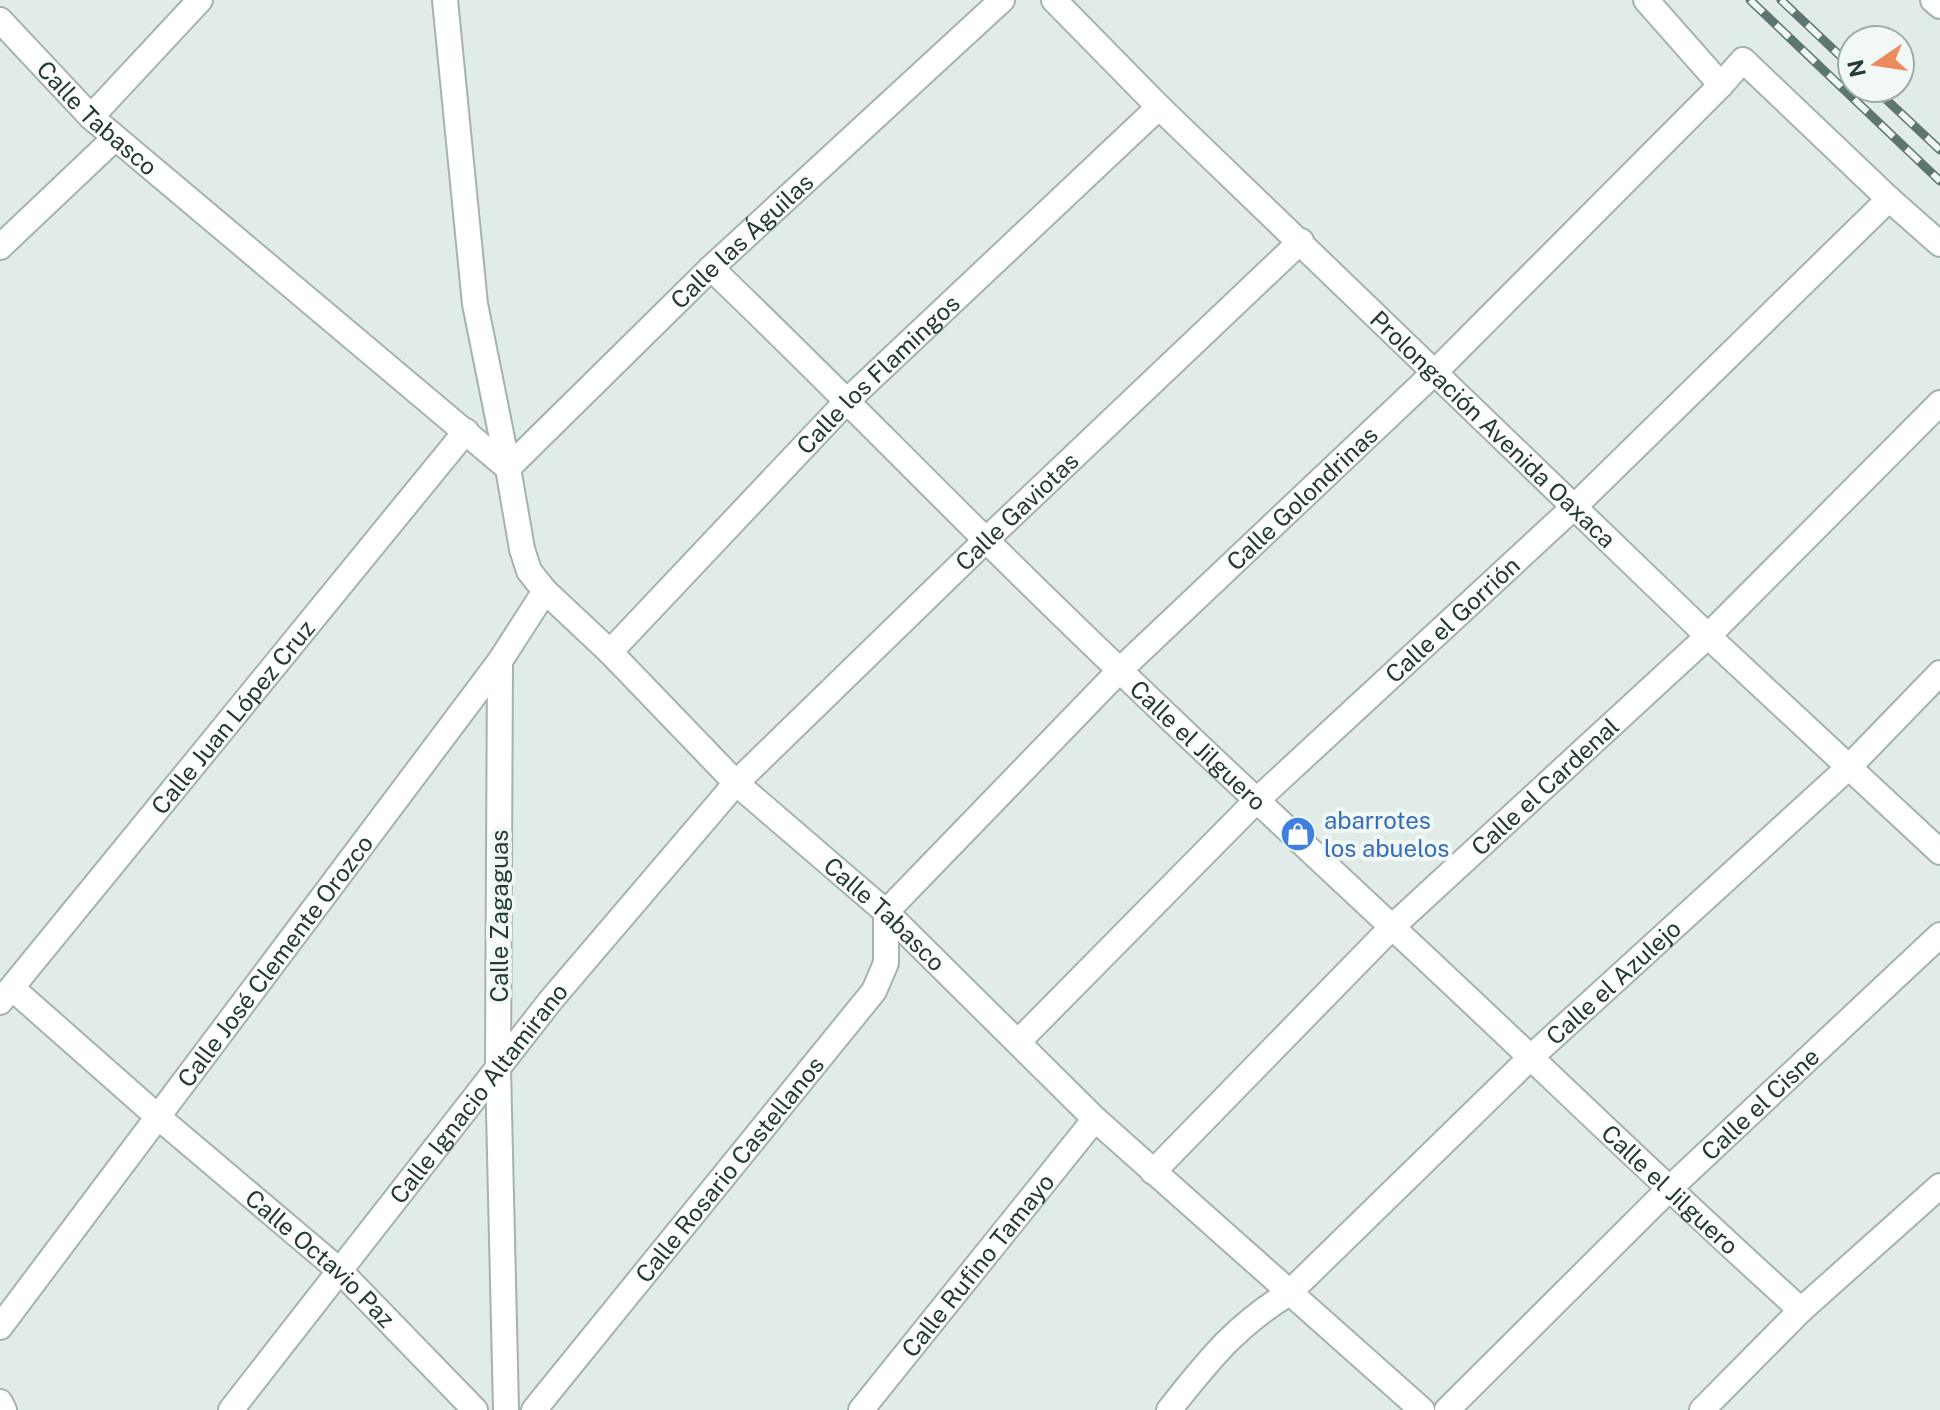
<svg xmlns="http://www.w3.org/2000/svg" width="1940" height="1410" font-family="'Public Sans',sans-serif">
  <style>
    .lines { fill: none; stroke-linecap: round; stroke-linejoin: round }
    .street-casing { stroke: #a4b3ae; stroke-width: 28 }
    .street { stroke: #fff; stroke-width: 24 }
    .rail-casing { stroke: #5d7671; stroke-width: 9 }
    .rail { stroke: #f1f8f5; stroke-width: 6; stroke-dasharray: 18; stroke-linecap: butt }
    .labels { text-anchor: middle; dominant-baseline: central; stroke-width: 8; stroke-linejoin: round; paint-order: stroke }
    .street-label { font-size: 24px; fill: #223b36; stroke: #f1f8f5 }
    .shop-label { font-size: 24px; fill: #366cbe; stroke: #f1f8f5; text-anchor: start }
  </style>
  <rect width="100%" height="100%" fill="#e1ebe7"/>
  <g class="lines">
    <!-- street casing -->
    <g class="street-casing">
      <g id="street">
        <path d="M445,0L475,304L508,468"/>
        <path id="s1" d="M1054,0L1159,107L1708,636L1940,852"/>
        <path d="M1646,0L1721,85L1743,60L1889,199L1940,244"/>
        <path d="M1933,0L1940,6"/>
        <path id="s2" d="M0,20L91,117L508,468L522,549L529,571L545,591L610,652L736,783L886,912L1095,1119L1422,1410"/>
        <path d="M91,117L200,0"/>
        <path d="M0,247L115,138"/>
        <path id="s3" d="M711,268C804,357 894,449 986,540C1118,671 1255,799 1392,927C1529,1054 1662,1185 1801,1310"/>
        <path id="s4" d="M508,468L711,268L1002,0"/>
        <path id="s5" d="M610,652L848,400L1159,107"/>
        <path d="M500,661L498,1068L506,1410"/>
        <path id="s6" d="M12,988L157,1116L340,1271L475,1410"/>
        <path id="s7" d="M0,1002L466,431"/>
        <path id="s8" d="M1018,1042L1256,801L1575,506L1889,199"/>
        <path id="s9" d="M1153,1172L1392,927L1708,636L1940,403"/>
        <path id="s10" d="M0,1327L500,661L545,591"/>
        <path d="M0,1402L4,1410"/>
        <path id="s11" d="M231,1410L551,1000L736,783L986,540L1301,241"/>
        <path id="s12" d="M534,1410L874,991L886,963V912L1120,670L1435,372L1721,85"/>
        <path id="s13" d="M861,1410L1095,1119"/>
        <path id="s14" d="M1169,1410C1209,1360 1234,1327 1289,1293L1530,1058L1849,767L1940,673"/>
        <path id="s15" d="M1447,1410L1668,1190L1940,935"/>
        <path d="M1702,1410L1801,1310L1940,1186"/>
      </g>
    </g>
    <!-- street -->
    <use href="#street" class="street"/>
    <!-- rail casing -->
    <g class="rail-casing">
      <path id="rail" d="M1750,0L1940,181
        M1781,0L1852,67
        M1874,88L1940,150"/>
    </g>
    <!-- rail -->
    <use href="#rail" class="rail"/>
  </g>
  <!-- icons -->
  <defs>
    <g id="shop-disc" transform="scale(1.8)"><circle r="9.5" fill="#3f7fe0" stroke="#f1f8f5"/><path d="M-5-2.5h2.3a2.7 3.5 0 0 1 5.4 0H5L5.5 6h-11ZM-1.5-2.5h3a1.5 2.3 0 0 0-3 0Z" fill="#fff"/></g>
  </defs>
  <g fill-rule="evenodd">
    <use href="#shop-disc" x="1298" y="834"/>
  </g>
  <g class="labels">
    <!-- street labels -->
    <g class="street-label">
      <text stroke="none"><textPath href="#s2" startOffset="138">Calle Tabasco</textPath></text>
      <text stroke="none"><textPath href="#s4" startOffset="326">Calle las Águilas</textPath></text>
      <text stroke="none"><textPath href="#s5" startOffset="386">Calle los Flamingos</textPath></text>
      <text stroke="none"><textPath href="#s1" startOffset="614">Prolongación Avenida Oaxaca</textPath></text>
      <text stroke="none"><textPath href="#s12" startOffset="1208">Calle Golondrinas</textPath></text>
      <text stroke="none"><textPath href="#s11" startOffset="1196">Calle Gaviotas</textPath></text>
      <text stroke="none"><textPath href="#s8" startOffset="606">Calle el Gorrión</textPath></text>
      <text stroke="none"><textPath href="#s7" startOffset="368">Calle Juan López Cruz</textPath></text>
      <text stroke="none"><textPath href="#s3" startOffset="682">Calle el Jilguero</textPath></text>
      <text stroke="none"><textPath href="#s9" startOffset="550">Calle el Cardenal</textPath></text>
      <text stroke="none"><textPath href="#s2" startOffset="1278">Calle Tabasco</textPath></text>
      <text transform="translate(499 916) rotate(-90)">Calle Zagaguas</text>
      <text stroke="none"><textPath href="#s10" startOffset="458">Calle José Clemente Orozco</textPath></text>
      <text stroke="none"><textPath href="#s14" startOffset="618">Calle el Azulejo</textPath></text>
      <text stroke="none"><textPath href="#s11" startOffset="402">Calle Ignacio Altamirano</textPath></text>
      <text stroke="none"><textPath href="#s15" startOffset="438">Calle el Cisne</textPath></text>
      <text stroke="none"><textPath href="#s12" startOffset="310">Calle Rosario Castellanos</textPath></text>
      <text stroke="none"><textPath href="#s3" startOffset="1330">Calle el Jilguero</textPath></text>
      <text stroke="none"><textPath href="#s6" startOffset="410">Calle Octavio Paz</textPath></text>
      <text stroke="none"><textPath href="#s13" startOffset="186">Calle Rufino Tamayo</textPath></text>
    </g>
    <!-- shop labels -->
    <g class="shop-label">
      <text x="1324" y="820">abarrotes<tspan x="1324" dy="28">los abuelos</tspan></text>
    </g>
  </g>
  <!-- north arrow -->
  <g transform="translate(1876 64) rotate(257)"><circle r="38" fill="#f1f8f5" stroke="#9eaca9" stroke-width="2"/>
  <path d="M0-6L14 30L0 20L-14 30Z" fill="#ec8c5e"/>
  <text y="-12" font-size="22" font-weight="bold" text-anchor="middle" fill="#223b36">N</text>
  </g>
</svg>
